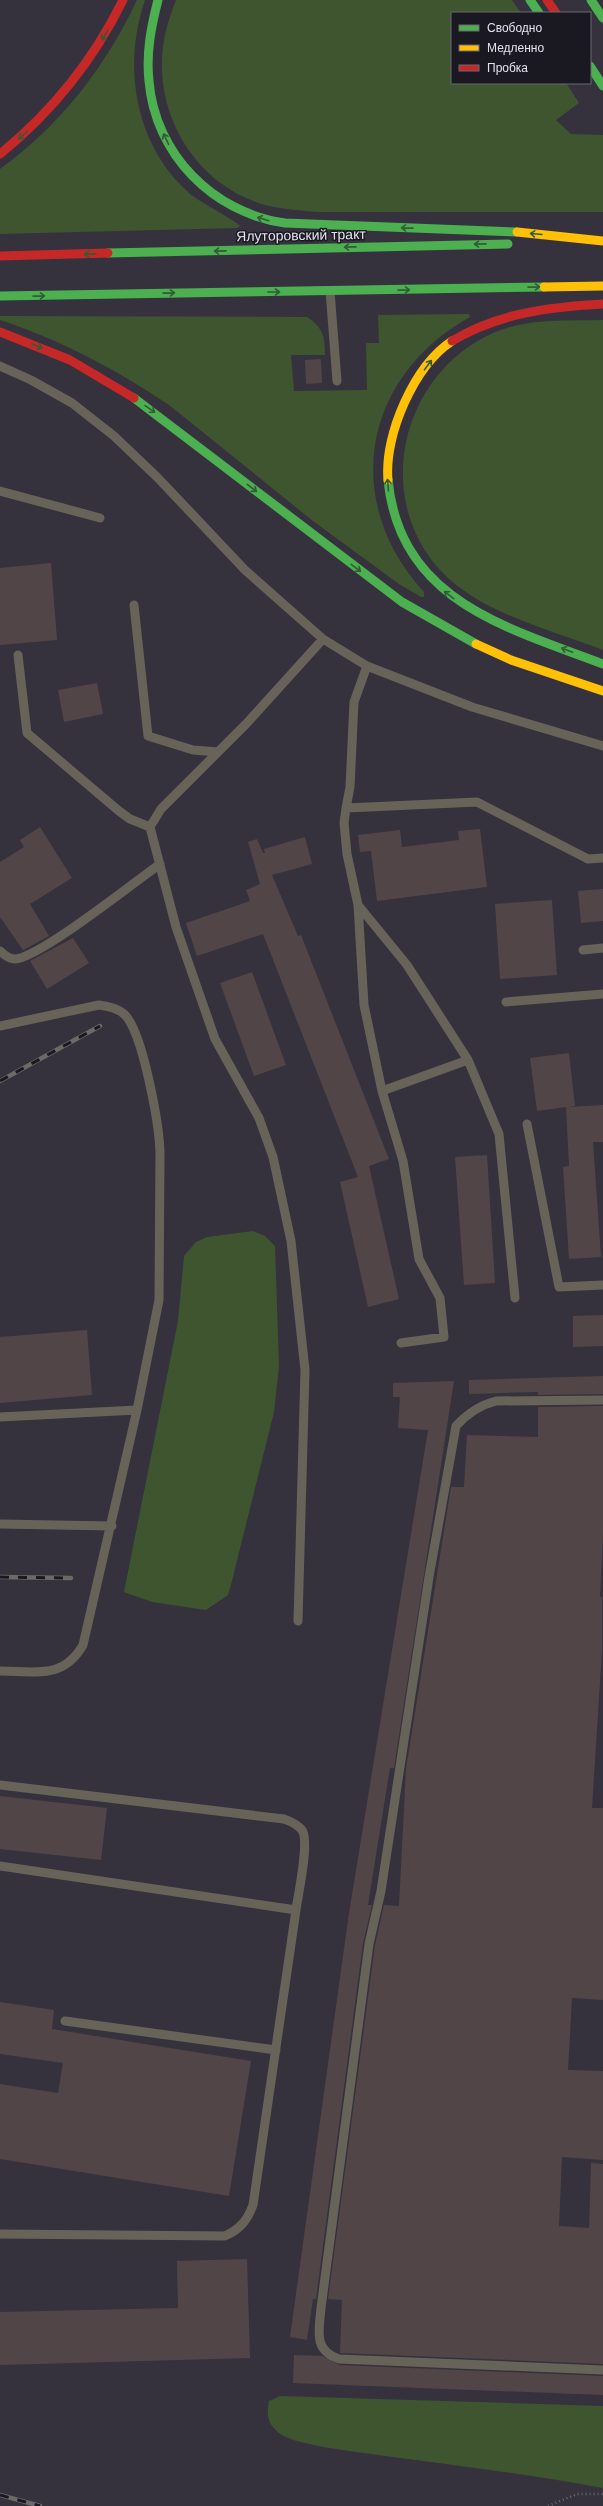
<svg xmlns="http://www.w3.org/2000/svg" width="603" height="2506" font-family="Helvetica,sans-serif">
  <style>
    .green { fill: #3f552f }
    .building { fill: #524547 }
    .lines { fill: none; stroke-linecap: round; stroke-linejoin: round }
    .path { stroke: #6d6865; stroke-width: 2.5; stroke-dasharray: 1 3; stroke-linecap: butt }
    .lane { stroke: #686359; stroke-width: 9 }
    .fast { stroke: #4caf50; stroke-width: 9 }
    .slow { stroke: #ffc107; stroke-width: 9 }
    .jam { stroke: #c62828; stroke-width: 9 }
    .rail-casing { stroke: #6c6969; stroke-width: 4.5 }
    .rail { stroke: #1a1821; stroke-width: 3; stroke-dasharray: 9; stroke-linecap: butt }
    .oneway { stroke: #305c36 }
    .labels { text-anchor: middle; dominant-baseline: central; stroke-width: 3; stroke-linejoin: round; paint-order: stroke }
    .street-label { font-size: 14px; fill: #e4e2ee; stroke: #1a1821 }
  </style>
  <rect width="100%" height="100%" fill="#35323e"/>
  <!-- green -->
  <path class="green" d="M137,0H145C122,67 135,145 189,193C198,201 238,222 240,226L237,228L0,234V169C60,126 106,66 137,0Z
    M176,0H512L521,13H452V83H566L579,103L556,120L571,134L603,135V212H317C295,210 271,209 251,200C191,176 155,111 163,47C165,31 170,15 176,0Z
    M469,314L470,317C362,377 341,502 424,592V597H421L399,584L313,521L169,405C115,369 61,340 0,320V316L307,317C323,327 325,337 325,355H291L294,391L367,390L366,343H379L378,315Z
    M603,320V650C551,630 480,613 441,571C372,497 401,374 493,333C527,318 566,321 603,320Z
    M253,1231L265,1236L275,1246L279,1366L274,1412L232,1581L228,1595L206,1610L152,1602L124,1592L178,1321L184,1256L196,1242L207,1237Z
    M280,2396L603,2406V2488C526,2473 448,2465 371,2454C351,2451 298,2445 282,2435C268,2426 266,2416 269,2401Z"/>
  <!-- building -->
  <path class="building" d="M321,359L322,383L306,384L305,360Z
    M51,563L57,640L0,645V568Z
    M97,683L103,714L64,722L58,690Z
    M40,827L72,878L30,904L49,936L23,950L0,917V862L24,847L20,840Z
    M480,829L487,887L377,901L371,851L360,852L358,835L400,830L402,847L459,840L458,831Z
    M305,837L312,864L272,875L298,936L301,935L389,1159L369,1166L399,1299L368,1307L340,1182L358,1177L263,934L197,956L186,923L250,901L246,890L260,884L248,842L257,839L263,853H265L264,849Z
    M603,889V921L581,923L578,891Z
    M552,900L557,975L500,979L495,904Z
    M73,938L89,963L47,989L30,961Z
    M252,972L286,1065L254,1076L220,983Z
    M569,1053L575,1106L569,1107L603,1105V1142H593L601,1257L569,1259L563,1167L569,1166L566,1107L537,1111L530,1058Z
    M487,1155L495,1283L464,1285L455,1157Z
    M603,1315V1346L573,1347V1316Z
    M87,1330L92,1395L0,1403V1337Z
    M603,1376V1394L538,1395V1392L469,1394V1380Z
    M454,1381L394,1768H390L368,1905H372L363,1943L316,2299H313L307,2340L290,2337L349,1913L428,1430L398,1428L400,1397H393V1383Z
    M603,1406V1534L600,1597H602V1650L592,1808H603V2000L572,1998L568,2070L603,2071V2160L562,2157L559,2226L589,2228L591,2163L603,2164V2364L340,2353L342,2300L328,2299L375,1945L384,1905L399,1906L406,1769L451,1487H464L467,1435L538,1437V1407Z
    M0,1796L107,1808L101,1860L0,1849Z
    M0,2002L54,2010L52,2029L251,2061L229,2196L0,2159V2084L58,2093L63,2063L0,2054Z
    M247,2259L250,2358L0,2365V2312L178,2308L177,2261Z
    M294,2355L323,2356L339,2365L603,2376V2395L293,2383Z"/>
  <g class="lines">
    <!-- path -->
    <path class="path" d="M548,2506L577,2494H603"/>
    <!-- lane -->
    <path class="lane" d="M330,291L337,381
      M0,366L31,380L72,403L114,436L158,478L245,570L323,639L367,666L354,702L350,787L346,808L477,802L588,859L603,858
      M0,491L100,518
      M134,605L148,736L193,750L218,752
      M18,655L27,733L119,811L130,819L150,827
      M367,666L472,707L603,746
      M346,808L344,823L347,854L358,905L407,965L468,1060L382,1091L364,1005L358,905
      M583,950L603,948
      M0,951C4,955 9,959 15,959C38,959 136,881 160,864
      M506,1002L603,994
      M0,1026L99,1005C108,1006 117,1008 124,1014C143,1031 159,1125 160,1152L159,1300L137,1410L0,1417
      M468,1060L499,1134L515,1298
      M382,1091L403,1161L419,1259L440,1298L444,1337L401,1343
      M527,1124L559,1287L603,1285
      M603,1400L496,1401C480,1405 467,1414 456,1426L429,1577L381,1891L369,1944L321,2308C319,2331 313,2350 339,2359L603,2370
      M0,1524L112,1526
      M298,1621L305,1370L291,1241L273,1157L259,1118L215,1039L176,927L150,827L161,809L247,723L323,639
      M0,1671C35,1671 63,1680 83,1645L137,1410
      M0,1785L284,1819C290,1821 297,1824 302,1830C310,1842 298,1894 296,1910L0,1866
      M65,2021L276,2050
      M0,2234L225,2236C240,2229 247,2221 253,2205L296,1910"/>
    <!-- fast -->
    <path class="fast" d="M158,0C151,27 146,53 149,81C155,154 213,213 285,223L517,232
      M530,0L539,13
      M591,0L603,18
      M590,66L603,86
      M108,253L508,244
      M0,296L544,287
      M134,398L402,602L476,644
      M388,480C400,601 506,627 603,664"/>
    <!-- slow -->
    <path class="slow" d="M517,232L603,241
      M544,287L603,286
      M388,480C384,435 414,366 452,341
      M476,644L511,660L603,691"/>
    <!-- jam -->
    <path class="jam" d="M547,0L556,13
      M0,154C53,111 93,61 123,0
      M0,256L108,253
      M0,332L70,360L134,398
      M452,341C499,313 549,307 603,304"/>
    <!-- rail casing -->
    <g class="rail-casing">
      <path id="rail" d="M0,1081L100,1026
        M0,1577L71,1578
        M0,2495L40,2506"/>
    </g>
    <!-- rail -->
    <use href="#rail" class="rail"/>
  </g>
  <!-- one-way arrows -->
  <defs><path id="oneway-shaft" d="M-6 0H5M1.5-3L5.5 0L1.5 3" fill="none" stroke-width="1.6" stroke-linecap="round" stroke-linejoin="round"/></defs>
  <g class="oneway">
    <use href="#oneway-shaft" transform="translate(105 35) rotate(120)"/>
    <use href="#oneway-shaft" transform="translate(23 135) rotate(138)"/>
    <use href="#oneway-shaft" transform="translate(166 139) rotate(-116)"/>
    <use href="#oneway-shaft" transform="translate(263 219) rotate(-163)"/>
    <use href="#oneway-shaft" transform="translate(407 228) rotate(-179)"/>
    <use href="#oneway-shaft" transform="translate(536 234) rotate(-175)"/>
    <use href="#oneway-shaft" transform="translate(480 244) rotate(179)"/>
    <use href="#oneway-shaft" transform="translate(350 247) rotate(179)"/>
    <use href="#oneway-shaft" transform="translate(220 251) rotate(179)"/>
    <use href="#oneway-shaft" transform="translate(90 254) rotate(179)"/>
    <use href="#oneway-shaft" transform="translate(534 287) rotate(-1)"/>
    <use href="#oneway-shaft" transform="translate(404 290) rotate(-1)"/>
    <use href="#oneway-shaft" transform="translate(274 292)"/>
    <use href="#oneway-shaft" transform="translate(169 293) rotate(-1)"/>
    <use href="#oneway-shaft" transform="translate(39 296) rotate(-1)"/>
    <use href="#oneway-shaft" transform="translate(37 346) rotate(23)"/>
    <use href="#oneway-shaft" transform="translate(428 365) rotate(-53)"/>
    <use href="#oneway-shaft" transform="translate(150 409) rotate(35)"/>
    <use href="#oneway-shaft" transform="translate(388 485) rotate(-94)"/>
    <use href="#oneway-shaft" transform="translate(252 488) rotate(38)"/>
    <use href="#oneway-shaft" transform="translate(356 568) rotate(37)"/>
    <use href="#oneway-shaft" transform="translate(449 595) rotate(-142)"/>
    <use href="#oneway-shaft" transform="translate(567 650) rotate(-159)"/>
  </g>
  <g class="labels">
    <!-- street labels -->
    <g class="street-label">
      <text transform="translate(301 235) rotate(-1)">Ялуторовский тракт</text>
    </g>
  </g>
  <!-- legend -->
  <rect x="451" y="12" width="140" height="72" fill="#1a1821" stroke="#6b6973"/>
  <rect x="459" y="25" width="20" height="6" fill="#4caf50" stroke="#6b6973"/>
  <text x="487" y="32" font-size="12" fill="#e4e2ee">Свободно</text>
  <rect x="459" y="45" width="20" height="6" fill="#ffc107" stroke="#6b6973"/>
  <text x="487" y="52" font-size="12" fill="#e4e2ee">Медленно</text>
  <rect x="459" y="65" width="20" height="6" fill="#c62828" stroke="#6b6973"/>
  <text x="487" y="72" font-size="12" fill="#e4e2ee">Пробка</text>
</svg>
